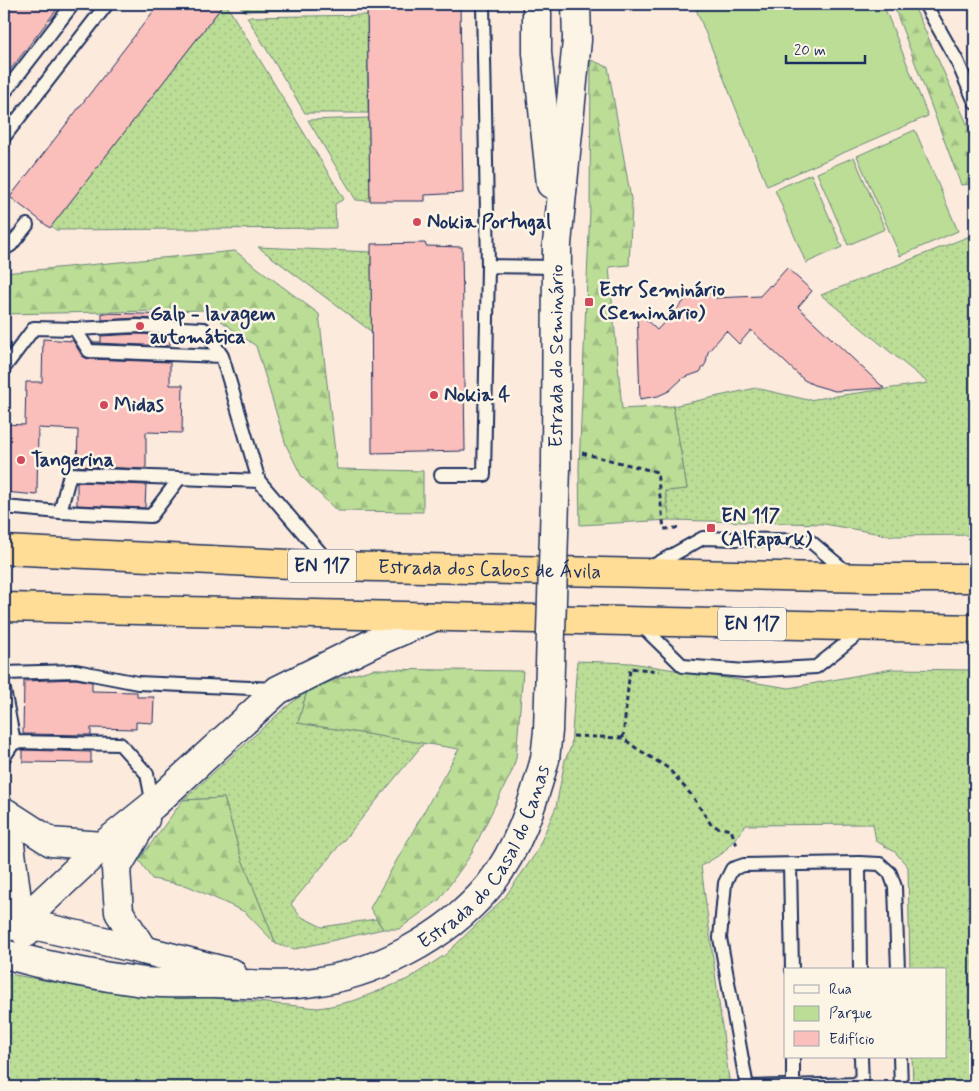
<svg xmlns="http://www.w3.org/2000/svg" width="979" height="1091" font-family="Mynerve,sans-serif">
  <style>
    .green { fill: url(#green-dots); stroke: #6b867a }
    .forest { fill: url(#forest-firs); stroke: #6b867a }
    .pitch { fill: #bbdd96; stroke: #6b867a }
    .building { fill: #fabebb; stroke: #1b2f5e }
    .lines { fill: none; stroke-linecap: round; stroke-linejoin: round }
    .service-casing { stroke: #1b2f5e; stroke-width: 16 }
    .tertiary-casing { stroke: #1b2f5e; stroke-width: 31 }
    .trunk-casing { stroke: #1b2f5e; stroke-width: 31 }
    .path { stroke: #1b2f5e; stroke-width: 3; stroke-dasharray: 5 4; stroke-linecap: butt }
    .service { stroke: #fcf5e5; stroke-width: 12 }
    .tertiary { stroke: #fcf5e5; stroke-width: 28 }
    .trunk { stroke: #ffdd96; stroke-width: 28 }
    .tertiary-bridge-casing { stroke: #1b2f5e; stroke-width: 31; stroke-linecap: butt }
    .tertiary-bridge { stroke: #fcf5e5; stroke-width: 28 }
    .poi-dot { fill: #d1495b; stroke: #fcf5e5; stroke-width: 2 }
    .labels { text-anchor: middle; dominant-baseline: central; stroke-width: 5; stroke-linejoin: round; paint-order: stroke }
    .shield { fill: #fcf5e5; stroke: #5e6a86; stroke-width: 1 }
    .shield-label { font-size: 19px; font-weight: bold; fill: #1b2f5e }
    .poi-label { font-size: 20px; font-weight: bold; fill: #1b2f5e; stroke: #fcf5e5; text-anchor: start }
    .street-label { font-size: 20px; fill: #1b2f5e; stroke: #fcf5e5 }
  </style>
  <defs>
    <pattern id="green-dots" width="8" height="8" patternUnits="userSpaceOnUse" patternTransform="scale(1.25)"><rect width="8" height="8" fill="#bbdd96"/><path d="M2 2h.1M6 6h.1" fill="none" stroke="#a0be84" stroke-width="1.8" stroke-linecap="round"/></pattern>
    <pattern id="forest-firs" width="22" height="20" patternUnits="userSpaceOnUse" patternTransform="scale(1.25)"><rect width="22" height="20" fill="#bbdd96"/><path d="M5 1l3.5 6h-7zM16 11l3.5 6h-7z" fill="#a0be84"/></pattern>
  </defs>
  <rect width="100%" height="100%" fill="#fceadd"/>
  <filter id="ink" filterUnits="userSpaceOnUse"><feTurbulence type="fractalNoise" baseFrequency=".02" numOctaves="2"/><feDisplacementMap in="SourceGraphic" scale="10" xChannelSelector="R" yChannelSelector="G"/><feConvolveMatrix kernelMatrix="1 2 1 2 8 2 1 2 1" color-interpolation-filters="sRGB"/></filter>
  <g filter="url(#ink)">
    <!-- green -->
    <path class="green" d="M224,4H226L344,199L335,204L336,228L56,230L51,226Z
      M239,4H367V9L243,11Z
      M367,15L368,113H305L247,17Z
      M369,118L370,201L356,200L308,120Z
      M975,234V535L893,536L824,524L670,520L665,491L687,489L673,406L756,388L808,400L928,383L821,295Z
      M258,247L371,252L372,332Z
      M577,661L631,663L789,688L892,669L975,670V1087H913L912,1057H945V970H910L908,867L895,852L876,841L873,824L746,825L723,853L701,866L730,1087H4V973L54,982L318,1008L331,1006L356,1000L408,979L445,955L505,897L536,853L556,807L565,760L571,747Z
      M307,691L298,723L424,743L291,904L300,916L322,927L376,919L383,929L295,949L276,944L241,857L224,798L183,800L285,708Z"/>
    <!-- forest -->
    <path class="forest" d="M893,4H913L974,139L975,176L971,184L961,185Z
      M591,60L608,67L632,205L629,265L609,267L622,409L673,406L687,489L665,491L670,520L580,525L579,468L590,208Z
      M235,251L319,314L337,469L423,471V512L337,511L302,477L286,445L256,346L206,310L4,314V273Z
      M374,669L523,671L516,758L512,771L470,856L439,900L399,929H383L370,908L459,749L298,723L307,691L337,679Z
      M224,798L241,857L276,944L245,912L188,886L152,879L139,860L183,800Z"/>
    <!-- pitch -->
    <path class="pitch" d="M694,4H883L928,116L767,186Z
      M915,130L958,231L900,256L857,156Z
      M854,157L885,229L848,245L817,173Z
      M811,174L842,247L806,263L775,190Z"/>
    <!-- building -->
    <path class="building" d="M4,4H61L4,78Z
      M159,4H224L50,228L10,197Z
      M367,4H460L463,193L425,195V201H370Z
      M425,243L426,246L462,247L465,451L372,453L371,244Z
      M787,268L812,291L798,307L884,388L835,391L814,385L804,380L751,330L739,344L726,331L708,352L706,363L700,372L683,378L669,391L658,396L640,399L637,311L657,330L700,284L714,298L760,296L770,285L771,286Z
      M102,313L178,315V320L137,318L102,320Z
      M137,334L178,336V339H170V346L94,343L93,342H101V336Z
      M43,339L73,341L82,356L88,359L170,362V385H183L182,433L146,432V469L77,466L78,430L38,428L37,495L4,492V424L25,425L26,382H42Z
      M77,482L146,485L145,508L77,505Z
      M75,679L92,682V691L137,692V697H154L153,723L136,722V729L91,728V735L23,734L24,681Z
      M23,750L91,752V763L23,762Z"/>
    <g class="lines">
      <!-- service casing -->
      <g class="service-casing">
        <path id="service" d="M925,4L957,61L975,102
          M4,93L73,4
          M4,137L107,4
          M4,249L11,245L27,225
          M488,266L557,267
          M75,329L137,326L204,329L222,356
          M4,368L34,328L75,329L89,351L222,356L259,481L330,564
          M441,475H484L488,266L483,4
          M4,507L60,512L70,474L259,481
          M60,512L151,516L179,479
          M651,567L703,538L810,541L849,574
          M639,623L683,666L745,671L816,667L864,629
          M4,673L76,671L138,683L275,689
          M4,690L14,742
          M4,757L14,742L120,744L147,774L153,805
          M859,863L860,970
          M790,864L792,970
          M793,1057V1086
          M861,1057L862,1087
          M900,1057L901,1087
          M747,1087L720,938L725,883L732,869L744,865L859,863L880,864L890,873L895,887L898,970
          M747,1087L862,1084"/>
      </g>
      <!-- tertiary casing -->
      <g class="tertiary-casing">
        <g id="tertiary">
          <path d="M537,4V53L551,184"/>
          <path id="s1" d="M556,467L557,244L577,40L576,4"/>
          <path d="M6,813L20,923L26,933"/>
          <path d="M6,813L51,842L102,846"/>
          <path d="M7,919L143,950L232,973"/>
          <path d="M4,928L20,923L102,846L153,805L278,690L371,644L434,617"/>
          <path d="M143,950L119,912L116,869L145,819"/>
          <path id="s2" d="M4,954C50,967 97,976 144,982C168,984 192,983 216,983C246,984 277,987 306,983C373,976 446,938 489,886C518,849 533,804 545,759"/>
        </g>
      </g>
      <!-- trunk casing -->
      <g class="trunk-casing">
        <g id="trunk">
          <path id="s3" d="M4,550L332,566L871,578H975"/>
          <path d="M4,607L975,629"/>
        </g>
      </g>
      <!-- path -->
      <path class="path" d="M582,453L657,472L664,529L678,528
        M573,736L623,738L636,748L668,768L693,797L712,826L731,830L738,848
        M623,738L630,668L659,671"/>
      <!-- service -->
      <use href="#service" class="service"/>
      <!-- tertiary -->
      <use href="#tertiary" class="tertiary"/>
      <!-- trunk -->
      <use href="#trunk" class="trunk"/>
      <!-- tertiary-bridge casing -->
      <g class="tertiary-bridge-casing">
        <path id="tertiary-bridge" d="M545,759L548,731L556,467"/>
      </g>
      <!-- tertiary-bridge -->
      <use href="#tertiary-bridge" class="tertiary-bridge"/>
    </g>
  </g>
  <!-- markers -->
  <g class="poi-dot">
    <circle cx="417" cy="222" r="5"/>
    <rect x="584" y="297" width="10" height="10" rx="2.5"/>
    <circle cx="140" cy="326" r="5"/>
    <circle cx="434" cy="395" r="5"/>
    <circle cx="104" cy="405" r="5"/>
    <circle cx="21" cy="460" r="5"/>
    <rect x="706" y="523" width="10" height="10" rx="2.5"/>
  </g>
  <g class="labels">
    <!-- shield labels -->
    <g class="shield">
      <rect x="288" y="549.5" width="68" height="33" rx="4"/>
      <rect x="718" y="607.5" width="68" height="33" rx="4"/>
    </g>
    <g class="shield-label">
      <text x="322" y="566">EN 117</text>
      <text x="752" y="624">EN 117</text>
    </g>
    <!-- poi labels -->
    <g class="poi-label">
      <text x="427" y="222">Nokia Portugal</text>
      <text x="599" y="290">Estr Seminário<tspan x="599" dy="23">(Seminário)</tspan></text>
      <text x="150" y="314">Galp - lavagem<tspan x="150" dy="23">automática</tspan></text>
      <text x="444" y="395">Nokia 4</text>
      <text x="114" y="405">Midas</text>
      <text x="31" y="460">Tangerina</text>
      <text x="721" y="516">EN 117<tspan x="721" dy="23">(Alfapark)</tspan></text>
    </g>
    <!-- street labels -->
    <g class="street-label">
      <text stroke="none"><textPath href="#s1" startOffset="111">Estrada do Seminário</textPath></text>
      <text stroke="none"><textPath href="#s3" startOffset="486">Estrada dos Cabos de Ávila</textPath></text>
      <text stroke="none"><textPath href="#s2" startOffset="538">Estrada do Casal do Canas</textPath></text>
    </g>
  </g>
  <!-- margin -->
  <rect width="979" height="1091" fill="none" stroke="#fcf5e5" stroke-width="20"/>
  <rect x="10" y="10" width="959" height="1071" fill="none" stroke="#1b2f5e" stroke-width="2" filter="url(#ink)"/>
  <!-- legend -->
  <rect x="784" y="968" width="162" height="90" fill="#fcf5e5" stroke="#a2a6af"/>
  <rect x="794" y="985" width="25" height="8" fill="#fcf5e5" stroke="#a2a6af"/>
  <text x="829" y="994" font-size="15" fill="#1b2f5e">Rua</text>
  <rect x="794" y="1006" width="25" height="15" fill="#bbdd96" stroke="#a2a6af"/>
  <text x="829" y="1018" font-size="15" fill="#1b2f5e">Parque</text>
  <rect x="794" y="1031" width="25" height="15" fill="#fabebb" stroke="#a2a6af"/>
  <text x="829" y="1044" font-size="15" fill="#1b2f5e">Edifício</text>
  <!-- scale -->
  <path d="M786 55v8h79v-8" fill="none" stroke="#1b2f5e" stroke-width="2.5"/>
  <text x="794" y="55" font-size="15" fill="#1b2f5e" stroke="#fcf5e5" stroke-width="4" paint-order="stroke">20 m</text>
</svg>
